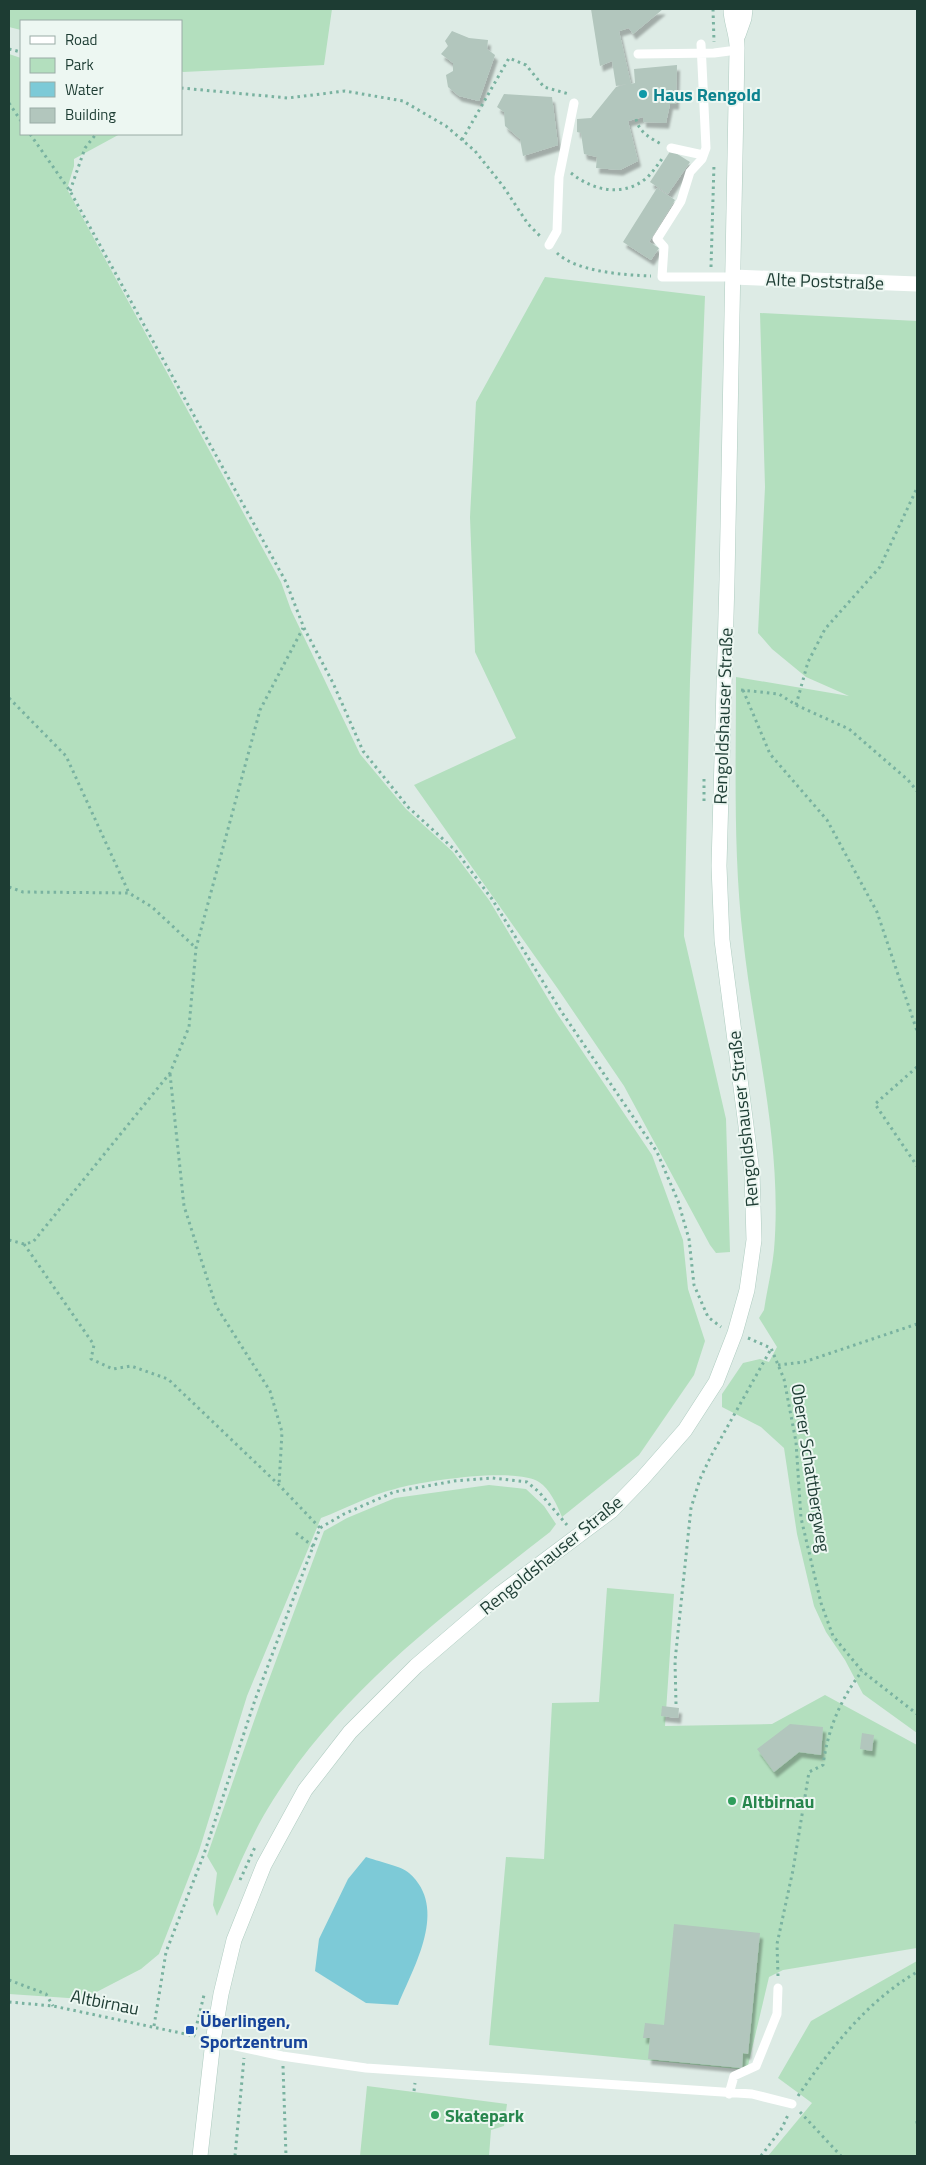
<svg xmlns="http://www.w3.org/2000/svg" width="926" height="2165" font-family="'Titillium Web',sans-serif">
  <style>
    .green { fill: #b3dfbe }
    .water { fill: #7dcad7 }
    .building { fill: #b2c6bd; filter: url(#shadow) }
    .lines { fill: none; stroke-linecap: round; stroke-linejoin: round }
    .secondary-casing { stroke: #afccc1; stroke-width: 16 }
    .path { stroke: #79b2a0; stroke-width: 3; stroke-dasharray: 2.5 4; stroke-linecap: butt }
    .lane { stroke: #fff; stroke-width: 9 }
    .street { stroke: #fff; stroke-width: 15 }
    .secondary { stroke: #fff; stroke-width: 15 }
    .culture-dot { fill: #0f9aa8; stroke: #edf7f2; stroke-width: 2 }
    .leisure-dot { fill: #2e9e5b; stroke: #edf7f2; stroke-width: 2 }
    .transit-dot { fill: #1a4fb4; stroke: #edf7f2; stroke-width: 2 }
    .labels { text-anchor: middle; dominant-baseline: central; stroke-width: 4; stroke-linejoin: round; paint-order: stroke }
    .culture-label { font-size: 18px; font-weight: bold; fill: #0d838f; stroke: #edf7f2; text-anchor: start }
    .street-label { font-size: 18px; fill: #1d3c33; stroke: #edf7f2 }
    .leisure-label { font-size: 18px; font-weight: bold; fill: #27864d; stroke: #edf7f2; text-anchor: start }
    .transit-label { font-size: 18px; font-weight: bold; fill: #164399; stroke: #edf7f2; text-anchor: start }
  </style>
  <defs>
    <filter id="shadow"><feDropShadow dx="3" dy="5.5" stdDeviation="1" flood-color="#0004"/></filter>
  </defs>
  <rect width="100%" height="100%" fill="#ddebe5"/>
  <!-- green -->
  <path class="green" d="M9,9H332L324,65L183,72L181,71V21H21V30L9,27Z
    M9,54L21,58V134H120L74,159V166L67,189L281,582L291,610L360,754L406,809L453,852L489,900L556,1012L652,1155L683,1240L688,1289L705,1341L694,1375L639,1455L562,1517C557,1505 550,1489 539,1482C515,1467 423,1481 395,1489C370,1495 345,1509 321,1518L247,1696L199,1851L159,1954L141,1969L83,1999L9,1994Z
    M545,277L705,296L690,680L684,936L726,1119L730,1252L716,1253L710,1245L624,1086L558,989L414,785L516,738L475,652L470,517L476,402Z
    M760,313L917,321V1733L863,1694L845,1660L826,1632L814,1606L797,1534L784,1448L761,1427L722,1407V1394L743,1363L760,1359L769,1362L777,1347L759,1318L764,1310C767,1290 772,1270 774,1250C783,1145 754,1041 743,938C733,851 736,764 736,677L849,696L806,677L772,649L758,633L765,487Z
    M489,1485L526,1489L544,1506L556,1524L550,1532C449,1611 342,1689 273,1800C250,1836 234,1878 217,1916L213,1905L217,1873L207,1856L261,1701L324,1531L347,1518L395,1498Z
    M607,1588L674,1594L665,1726L772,1724L825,1695L917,1745V1948L783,1970L769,1977L747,2070L489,2045L506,1857L544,1859L552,1703L599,1702Z
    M917,1961V2156H768L812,2103L778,2078L811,2021Z
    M367,2086L507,2104L504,2126L491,2130L489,2156H360Z"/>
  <!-- water -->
  <path class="water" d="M366,1857C376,1861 402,1866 409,1873C449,1908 414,1966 398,2005L366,2003L315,1971L319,1939L348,1879Z"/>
  <!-- building -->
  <path class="building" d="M591,9H663L633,34L629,28L619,31L631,84L635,83L634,69L677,65L676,104H670L666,123L643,122V117L628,121L638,161L620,170L596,168L597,157L584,154L581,133L577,132V119L591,118L616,87L627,84L616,86L612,61L600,66Z
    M452,31L469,38L488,40L487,49L495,55L479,101L459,96L448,87L446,75L453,71V63L441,54L448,46L445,41Z
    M504,94L552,97L558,145L523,156L520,139L505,126L504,112L497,107Z
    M671,150L690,162L668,194L650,182Z
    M657,188L675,200L649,242L659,248L651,260L623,242Z
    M662,1706L679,1708L678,1718L661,1716Z
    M790,1724L823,1727L821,1755L799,1752L774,1772L757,1749Z
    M862,1733L874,1735L872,1751L860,1749Z
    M674,1924L760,1933L748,2054L743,2053L742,2068L648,2059L650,2038H643L645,2023L664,2025Z"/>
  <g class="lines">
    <!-- secondary casing -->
    <g class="secondary-casing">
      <path id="secondary" d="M738,35L744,18L745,9
        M200,2156L213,2041L221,1994L234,1940L264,1865L305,1790L350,1732L416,1666L500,1594L611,1511L642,1479L685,1430L716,1382L735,1333L747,1290L754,1240L752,1172L722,940L719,866L727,580L737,50C738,35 731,23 731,9"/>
    </g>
    <!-- path -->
    <path class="path" d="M713,9L714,42
      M9,49L21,52
      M181,88L288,98L345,91L403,101L446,126L475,151L503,186L528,224L540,236
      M9,103L21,121
      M636,119C639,132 650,138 661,144
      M30,134L70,191L286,582L304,628L333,683L363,751L408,807L456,851L492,899L561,1011L657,1152L678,1201L689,1239L694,1285L708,1317L721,1327
      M462,140L509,58L526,65L544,87L569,94
      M571,173C592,190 621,197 644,180C652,174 658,164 664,156
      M70,191L85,148L96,134
      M557,253C577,272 624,275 651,276
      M711,267L714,164
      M741,690L779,694L796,705L849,729L908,780L917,791
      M743,690L770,754L827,820L877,912L917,1031
      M9,698L66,756L129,893
      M796,705L808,662L825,629L880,567L917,488
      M704,801V777
      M9,887L23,892L129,893L152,907L196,948
      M917,1067L875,1104L917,1166
      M170,1074L184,1206L216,1306L270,1391L282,1432L279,1485
      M9,1240L24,1244L33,1242L170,1073L189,1027L196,948L260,710L303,628
      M24,1244L94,1345L91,1359L113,1369L131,1366L168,1379L279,1485L320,1528
      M748,1338L771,1348L784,1379L796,1442L801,1518L821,1603L833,1636L862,1671L917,1714
      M778,1365L804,1362L917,1324
      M296,1533L314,1547
      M676,1704L675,1661L691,1508L700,1479L711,1456L771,1349
      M240,1880L256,1845
      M778,1976L777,1944L793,1870L809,1772L823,1765C828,1729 840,1700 862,1671
      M9,1980L46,1994L53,2006
      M9,2002L53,2006L195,2036
      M154,2026L166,1952L204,1854L255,1700L320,1528L344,1514L394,1492L454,1481L492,1478L527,1482L539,1492L567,1525
      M194,2036L204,1995
      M283,2066L286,2156
      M414,2091L415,2083
      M798,2096C831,2048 866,2002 917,1972
      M800,2112L841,2156
      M917,2121V2125
      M235,2156L244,2058
      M761,2156L782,2128L788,2115"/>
    <!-- lane -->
    <path class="lane" d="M701,44L706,148L702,159L690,172L681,201L657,239L664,247L662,277H733
      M638,54L714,53L737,50
      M671,148L703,155
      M549,245L557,231L559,177L574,103
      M213,2041L282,2056L366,2068L752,2094L792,2104
      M729,2094L734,2076L756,2066L777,2014L778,1988"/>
    <!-- street -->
    <path class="street" d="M733,277L917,284"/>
    <!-- secondary -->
    <use href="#secondary" class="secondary"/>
  </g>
  <!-- markers -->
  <circle class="culture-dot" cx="643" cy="94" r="5"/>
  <g class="leisure-dot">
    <circle cx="732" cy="1801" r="5"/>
    <circle cx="435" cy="2115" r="5"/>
  </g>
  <rect class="transit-dot" x="185" y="2025" width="10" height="10" rx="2.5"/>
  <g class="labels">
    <!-- culture labels -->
    <g class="culture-label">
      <text x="653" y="94">Haus Rengold</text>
    </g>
    <!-- street labels -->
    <g class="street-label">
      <text transform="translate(825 281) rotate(2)">Alte Poststraße</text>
      <text transform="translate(723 716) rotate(-88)">Rengoldshauser Straße</text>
      <text transform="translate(743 1119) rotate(-96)">Rengoldshauser Straße</text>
      <text transform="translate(811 1468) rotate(81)">Oberer Schattbergweg</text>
      <text transform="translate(551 1555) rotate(-39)">Rengoldshauser Straße</text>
      <text transform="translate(105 2002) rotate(11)">Altbirnau</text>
    </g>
    <!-- leisure labels -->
    <g class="leisure-label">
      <text x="742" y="1801">Altbirnau</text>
      <text x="445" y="2115">Skatepark</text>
    </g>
    <!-- transit labels -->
    <g class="transit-label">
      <text x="200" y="2020">Überlingen,<tspan x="200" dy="21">Sportzentrum</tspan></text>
    </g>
  </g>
  <!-- border -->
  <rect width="926" height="2165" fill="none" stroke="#1d3c33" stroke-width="20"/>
  <!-- legend -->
  <rect x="20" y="20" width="162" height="115" fill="#edf7f2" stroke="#9aaca6"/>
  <rect x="30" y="36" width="25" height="8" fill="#ffffff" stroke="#9aaca6"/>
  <text x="65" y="45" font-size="15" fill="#1d3c33">Road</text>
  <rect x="30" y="58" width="25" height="15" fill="#b3dfbe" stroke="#9aaca6"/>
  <text x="65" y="70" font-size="15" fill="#1d3c33">Park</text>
  <rect x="30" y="82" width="25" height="15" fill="#7dcad7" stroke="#9aaca6"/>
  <text x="65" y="95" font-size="15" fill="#1d3c33">Water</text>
  <rect x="30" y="108" width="25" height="15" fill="#b2c6bd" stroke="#9aaca6"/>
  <text x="65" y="120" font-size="15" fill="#1d3c33">Building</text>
</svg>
